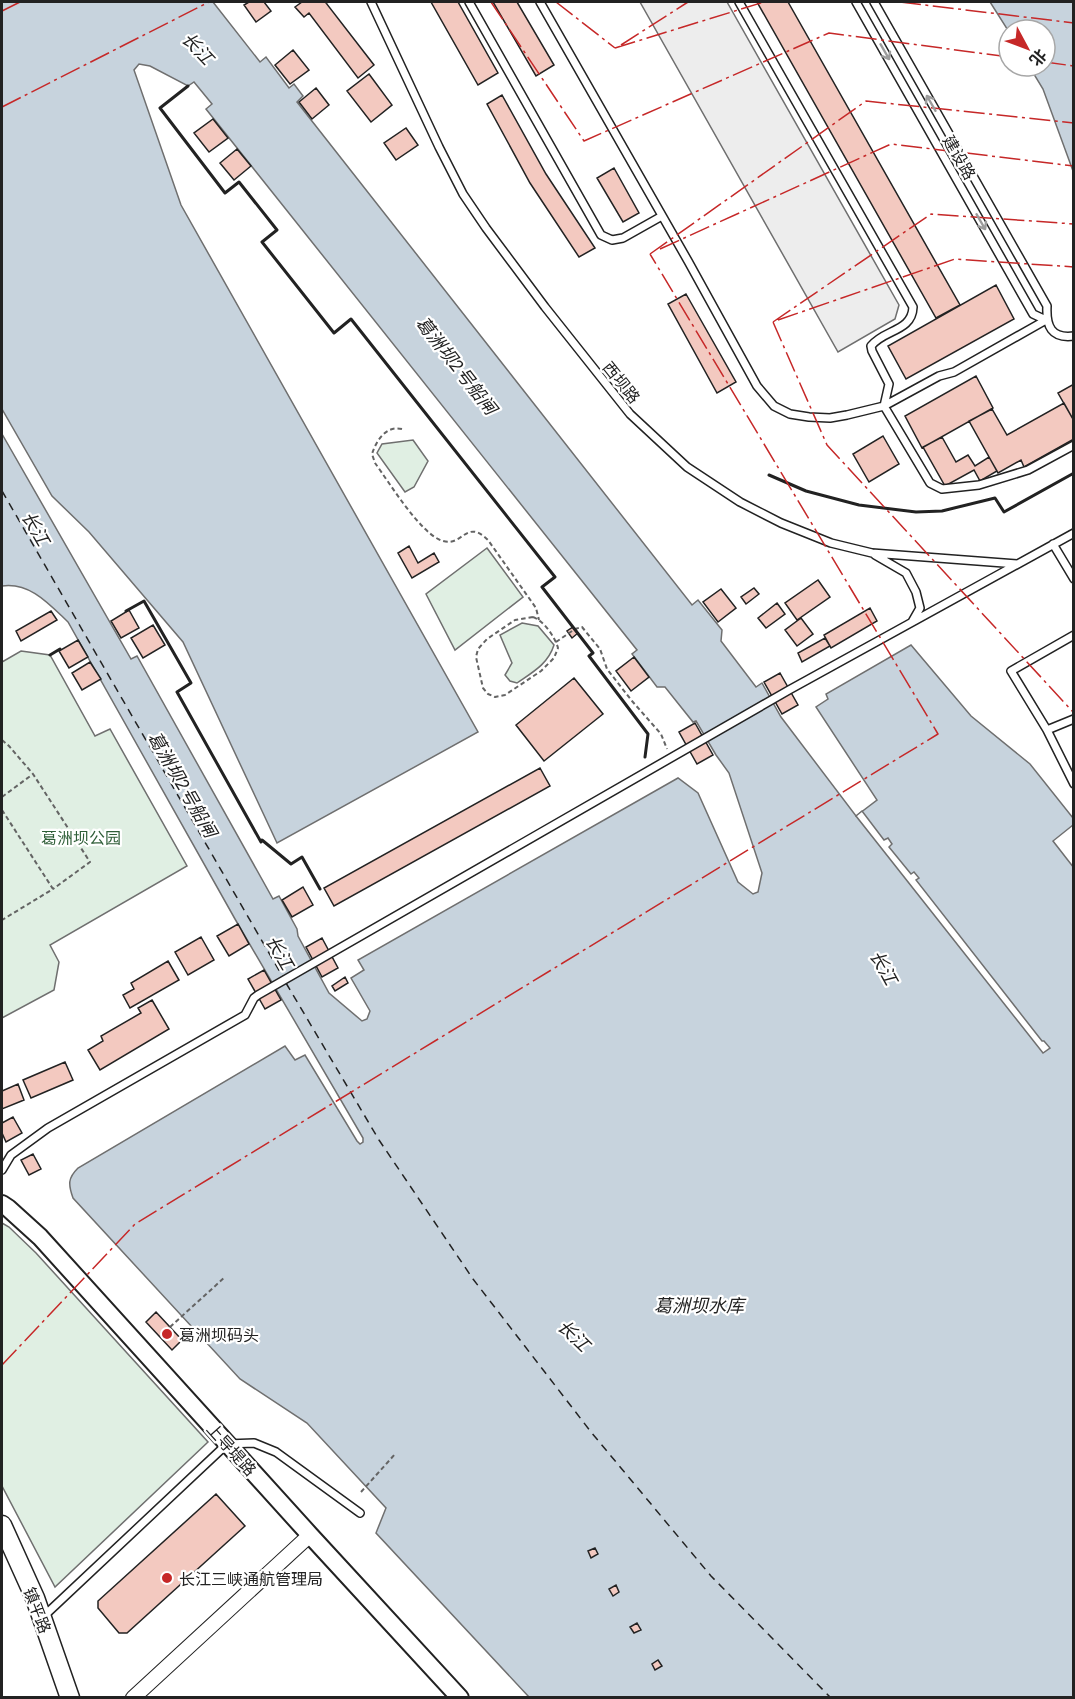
<svg xmlns="http://www.w3.org/2000/svg" width="1075" height="1699" font-family="Lato,'Noto Sans SC',sans-serif">
  <style>
    .green { fill: #e0efe3; stroke: #6f6f6f; stroke-width: 1.5 }
    .parking { fill: #ededed; stroke: #6f6f6f; stroke-width: 1.5 }
    .water { fill: #c7d3dd; stroke: #6f6f6f; stroke-width: 1.5 }
    .pier { fill: #fff; stroke: #6f6f6f; stroke-width: 1.5 }
    .lines { fill: none; stroke-linecap: round; stroke-linejoin: round }
    .ferry { stroke: #222; stroke-width: 1.5; stroke-dasharray: 8 6; stroke-linecap: butt }
    .building { fill: #f3c9c0; stroke: #222; stroke-width: 1.5 }
    .service-casing { stroke: #222; stroke-width: 10 }
    .minor-casing { stroke: #222; stroke-width: 16 }
    .tertiary-casing { stroke: #222; stroke-width: 20 }
    .secondary-casing { stroke: #222; stroke-width: 21 }
    .path { stroke: #646464; stroke-width: 2; stroke-dasharray: 4.5 3; stroke-linecap: butt }
    .service { stroke: #fff; stroke-width: 7 }
    .minor { stroke: #fff; stroke-width: 14 }
    .tertiary { stroke: #fff; stroke-width: 16 }
    .secondary { stroke: #fff; stroke-width: 18 }
    .wall { stroke: #222; stroke-width: 3 }
    .power { stroke: #c62828; stroke-width: 1.5; stroke-dasharray: 21 4.5 3 4.5; stroke-linecap: butt }
    .oneway { stroke: #9c9c9c }
    .poi-dot { fill: #c62828; stroke: #fff; stroke-width: 2 }
    .labels { text-anchor: middle; dominant-baseline: central; stroke-width: 4.5; stroke-linejoin: round; paint-order: stroke }
    .street-label { font-size: 16px; fill: #222; stroke: #fff }
    .park-label { font-size: 16px; fill: #2f5e38; stroke: #fff }
    .poi-label { font-size: 16px; fill: #222; stroke: #fff; text-anchor: start }
    .water-label { font-size: 18px; font-style: italic; fill: #222; stroke: #fff }
  </style>
  <rect width="100%" height="100%" fill="#fff"/>
  <!-- green -->
  <path class="green" d="M413,440L428,461L414,487L405,492L377,453L382,444Z
    M487,548L523,597L455,650L426,594Z
    M522,623L538,626L554,645C548,664 533,672 517,683L510,681L505,675L512,663L500,635Z
    M21,651L50,655L95,736L110,729L187,866L50,945L59,962L54,990L2,1018V662Z
    M2,1223L9,1227L36,1253L208,1442L55,1587L2,1486Z"/>
  <!-- parking -->
  <path class="parking" d="M640,2H727L899,305L895,319L838,352Z"/>
  <!-- water -->
  <path class="water" d="M2,2H213L260,62L266,57L289,88L294,84L303,96L297,102L692,605L698,600L722,630L721,641L756,687L762,683L781,717L856,816L877,800L816,707L828,699L826,694L911,645L971,716L1030,764L1073,818V825L1053,841L1074,868L1073,1697H529L376,1533L386,1508L307,1423L240,1379L73,1198C68,1184 68,1178 78,1168L285,1046L295,1060L305,1055L357,1141L360,1144L363,1142V1138L235,919L68,622C49,604 30,582 2,586V434L131,659L137,656L273,899L279,896L297,929L298,936L329,993L362,1021L367,1019L370,1011L351,978L364,970L358,960L678,778L698,793L738,882L753,894L758,892L762,873L729,773L716,755L696,721L693,722L665,687H657L632,654L637,650L206,109L212,104L194,82L188,86L150,66L139,64L134,70L181,205L478,732L277,843L183,642L89,532L52,496L2,409Z
    M990,2H1073V171L1043,89L1029,66H1045V30H1009V32Z"/>
  <!-- pier -->
  <path class="pier" d="M862,811L884,840L888,838L892,844L889,847L911,874L914,872L919,878L916,880L1042,1041H1044L1050,1048L1043,1053L856,816Z"/>
  <g class="lines">
    <!-- ferry -->
    <path class="ferry" d="M2,491L284,979
      M286,983L379,1140L473,1279L591,1432L711,1576L831,1698"/>
  </g>
  <!-- building -->
  <path class="building" d="M249,2H264L271,11L256,22L244,5Z
    M302,2H329L326,3L374,65L358,78L309,13L304,17L295,7Z
    M431,2H458L498,73L478,85Z
    M493,2H517L554,65L536,76Z
    M757,2H788L960,305L936,318Z
    M293,50L309,70L290,84L275,65Z
    M369,74L392,105L371,122L347,91Z
    M316,88L329,105L312,119L299,102Z
    M502,95L546,174L595,248L579,257L530,183L487,104Z
    M213,119L228,138L209,152L194,133Z
    M406,128L418,145L396,160L384,143Z
    M237,149L251,166L234,180L220,163Z
    M614,168L639,213L623,222L597,178Z
    M996,285L1014,319L906,379L888,346Z
    M686,294L736,382L717,393L668,304Z
    M976,376L993,408L922,448L905,416Z
    M1074,384V421L1058,393Z
    M1064,403L1074,421V439L1024,467L1021,460L998,473L969,421L992,409L1007,435Z
    M883,436L899,464L869,482L853,454Z
    M942,437L956,462L968,455L975,466L989,457L997,471L980,481L974,470L945,486L923,447Z
    M409,546L418,563L434,553L439,562L412,578L398,553Z
    M818,580L830,597L797,620L785,603Z
    M754,588L759,594L746,604L741,597Z
    M721,589L736,608L718,622L703,602Z
    M777,603L785,614L766,628L758,618Z
    M870,608L877,621L831,648L824,635Z
    M129,610L139,628L121,638L111,621Z
    M51,611L57,620L21,641L16,631Z
    M801,618L813,634L797,646L785,630Z
    M153,625L165,645L143,658L131,638Z
    M573,627L578,633L572,638L567,631Z
    M825,638L830,646L802,662L798,653Z
    M78,640L88,657L69,668L59,651Z
    M634,657L649,677L631,691L616,671Z
    M90,662L101,679L82,690L72,673Z
    M780,673L798,705L782,714L764,682Z
    M574,678L603,714L544,761L516,725Z
    M695,723L713,755L697,764L679,732Z
    M540,768L550,786L334,906L324,888Z
    M303,887L313,905L292,917L282,900Z
    M238,924L249,944L229,956L217,936Z
    M201,937L214,960L188,975L175,952Z
    M322,938L338,968L322,977L306,947Z
    M168,961L179,980L130,1008L123,995L134,989L131,983Z
    M264,970L281,1000L265,1009L248,979Z
    M345,977L348,983L335,991L332,986Z
    M152,1000L169,1029L100,1070L88,1050L103,1041L101,1036L141,1013L138,1008Z
    M65,1062L73,1080L31,1098L23,1080Z
    M18,1084L24,1100L2,1109V1091Z
    M13,1117L22,1133L6,1142L2,1133V1123Z
    M33,1154L41,1169L29,1175L21,1160Z
    M156,1312L182,1340L172,1350L146,1322Z
    M216,1494L245,1526L127,1633H119L98,1608V1601Z
    M595,1548L598,1554L591,1558L588,1551Z
    M616,1585L619,1592L613,1596L609,1589Z
    M637,1623L641,1630L634,1633L630,1627Z
    M658,1660L662,1666L655,1670L652,1664Z"/>
  <g class="lines">
    <!-- service casing -->
    <g class="service-casing">
      <path id="service" d="M371,2L439,147L463,194L486,228L545,307L630,414L687,467L740,502L781,523L831,543L872,553L1017,564
        M469,2L601,235L612,240L623,238L662,216
        M540,2L688,261L757,386L774,406L790,414L809,417L830,418L847,415L884,406L939,376L954,372L1046,320
        M739,2L913,307C912,332 884,329 871,346L872,351L889,384L884,406L930,483L942,489L979,485L1028,470L1074,445
        M856,2L1033,314L1046,320
        M874,2L1047,306C1046,326 1051,339 1074,336
        M1053,544L1074,579
        M875,555L906,573L916,592L920,608L912,622
        M1074,635L1011,671L1047,730L1074,784
        M1047,730L1074,719
        M2,1170L11,1155L48,1128L245,1015L254,998L258,995L789,690L1074,533
        M44,1616L227,1444L254,1443L276,1452L360,1513"/>
    </g>
    <!-- minor casing -->
    <g class="minor-casing">
      <path id="minor" d="M133,1698L310,1535"/>
    </g>
    <!-- tertiary casing -->
    <g class="tertiary-casing">
      <path id="tertiary" d="M2,1204L8,1208L40,1237L310,1535L460,1698"/>
    </g>
    <!-- secondary casing -->
    <g class="secondary-casing">
      <path id="secondary" d="M2,1525L35,1598L70,1698"/>
    </g>
    <!-- path -->
    <path class="path" d="M402,429C386,425 376,441 372,454L375,463C389,482 421,535 443,541C463,547 466,518 488,540L536,608L539,620
      M533,617C544,621 555,637 558,648L554,658L541,671L505,695L495,697L488,694L483,688L476,657L478,649L487,639L515,620Z
      M556,642L575,629L582,627L600,649L607,669L632,701L661,734L667,749
      M2,740L9,746L33,774
      M2,797L33,774L90,862L53,889
      M2,810L53,889L2,920
      M170,1327L225,1277
      M361,1492L396,1453"/>
    <!-- service -->
    <use href="#service" class="service"/>
    <!-- minor -->
    <use href="#minor" class="minor"/>
    <!-- tertiary -->
    <use href="#tertiary" class="tertiary"/>
    <!-- secondary -->
    <use href="#secondary" class="secondary"/>
    <!-- wall -->
    <path class="wall" d="M188,86L160,108L225,193L239,182L277,230L262,242L334,333L351,319L555,577L542,587L593,653L589,656L648,734L645,757
      M769,475L806,491L859,505L916,512L942,511L995,498L1004,512L1074,473
      M126,611L144,601L191,683L177,692L261,842L262,840L291,864L302,857L320,889
      M50,655L60,649"/>
    <!-- power -->
    <path class="power" d="M491,2L584,141L829,33L1009,57
      M556,2L615,48
      M900,2L1074,23
      M2,11L20,2
      M621,45L688,2
      M615,48L764,2
      M1045,62L1074,66
      M2,107L209,2
      M660,249L891,144L1074,166
      M650,254L866,101L1074,123
      M778,320L955,259L1074,267
      M773,322L827,445L1074,713
      M773,322L931,214L1074,224
      M2,1365L135,1224L938,734L650,254"/>
  </g>
  <!-- one-way arrows -->
  <defs><path id="oneway-shaft" d="M-6 0H5M1.5-3L5.5 0L1.5 3" fill="none" stroke-width="1.6" stroke-linecap="round" stroke-linejoin="round" transform="scale(1.5)"/></defs>
  <g class="oneway">
    <use href="#oneway-shaft" transform="translate(885 52) rotate(60)"/>
    <use href="#oneway-shaft" transform="translate(931 103) rotate(-120)"/>
    <use href="#oneway-shaft" transform="translate(981 222) rotate(60)"/>
  </g>
  <!-- markers -->
  <g class="poi-dot">
    <circle cx="167" cy="1334" r="6"/>
    <circle cx="167" cy="1578" r="6"/>
  </g>
  <g class="labels">
    <!-- street labels -->
    <g class="street-label">
      <text transform="translate(960 157) rotate(60)">建设路</text>
      <text transform="translate(622 382) rotate(51)">西坝路</text>
      <text transform="translate(232 1449) rotate(48)">上导堤路</text>
      <text transform="translate(38 1610) rotate(69)">镇平路</text>
    </g>
    <!-- park labels -->
    <g class="park-label">
      <text x="81" y="837">葛洲坝公园</text>
    </g>
    <!-- poi labels -->
    <g class="poi-label">
      <text x="179" y="1334">葛洲坝码头</text>
      <text x="179" y="1578">长江三峡通航管理局</text>
    </g>
    <!-- water labels -->
    <g class="water-label">
      <text transform="translate(198 48) rotate(47)">长江</text>
      <text transform="translate(457 365) rotate(52)">葛洲坝2号船闸</text>
      <text transform="translate(36 528) rotate(60)">长江</text>
      <text transform="translate(183 784) rotate(60)">葛洲坝2号船闸</text>
      <text transform="translate(280 952) rotate(60)">长江</text>
      <text transform="translate(884 967) rotate(61)">长江</text>
      <text x="699" y="1305">葛洲坝水库</text>
      <text transform="translate(574 1335) rotate(44)">长江</text>
    </g>
  </g>
  <!-- border -->
  <rect width="1075" height="1699" fill="none" stroke="#222222" stroke-width="6"/>
  <!-- north arrow -->
  <g transform="translate(1027 48) rotate(131)"><circle r="28" fill="#ffffff" stroke="#a7a7a7" stroke-width="1.5"/>
  <path d="M0-4.5L10 22L0 15L-10 22Z" fill="#c62828"/>
  <text y="-9" font-size="16" font-weight="bold" text-anchor="middle" fill="#222222">北</text>
  </g>
</svg>
